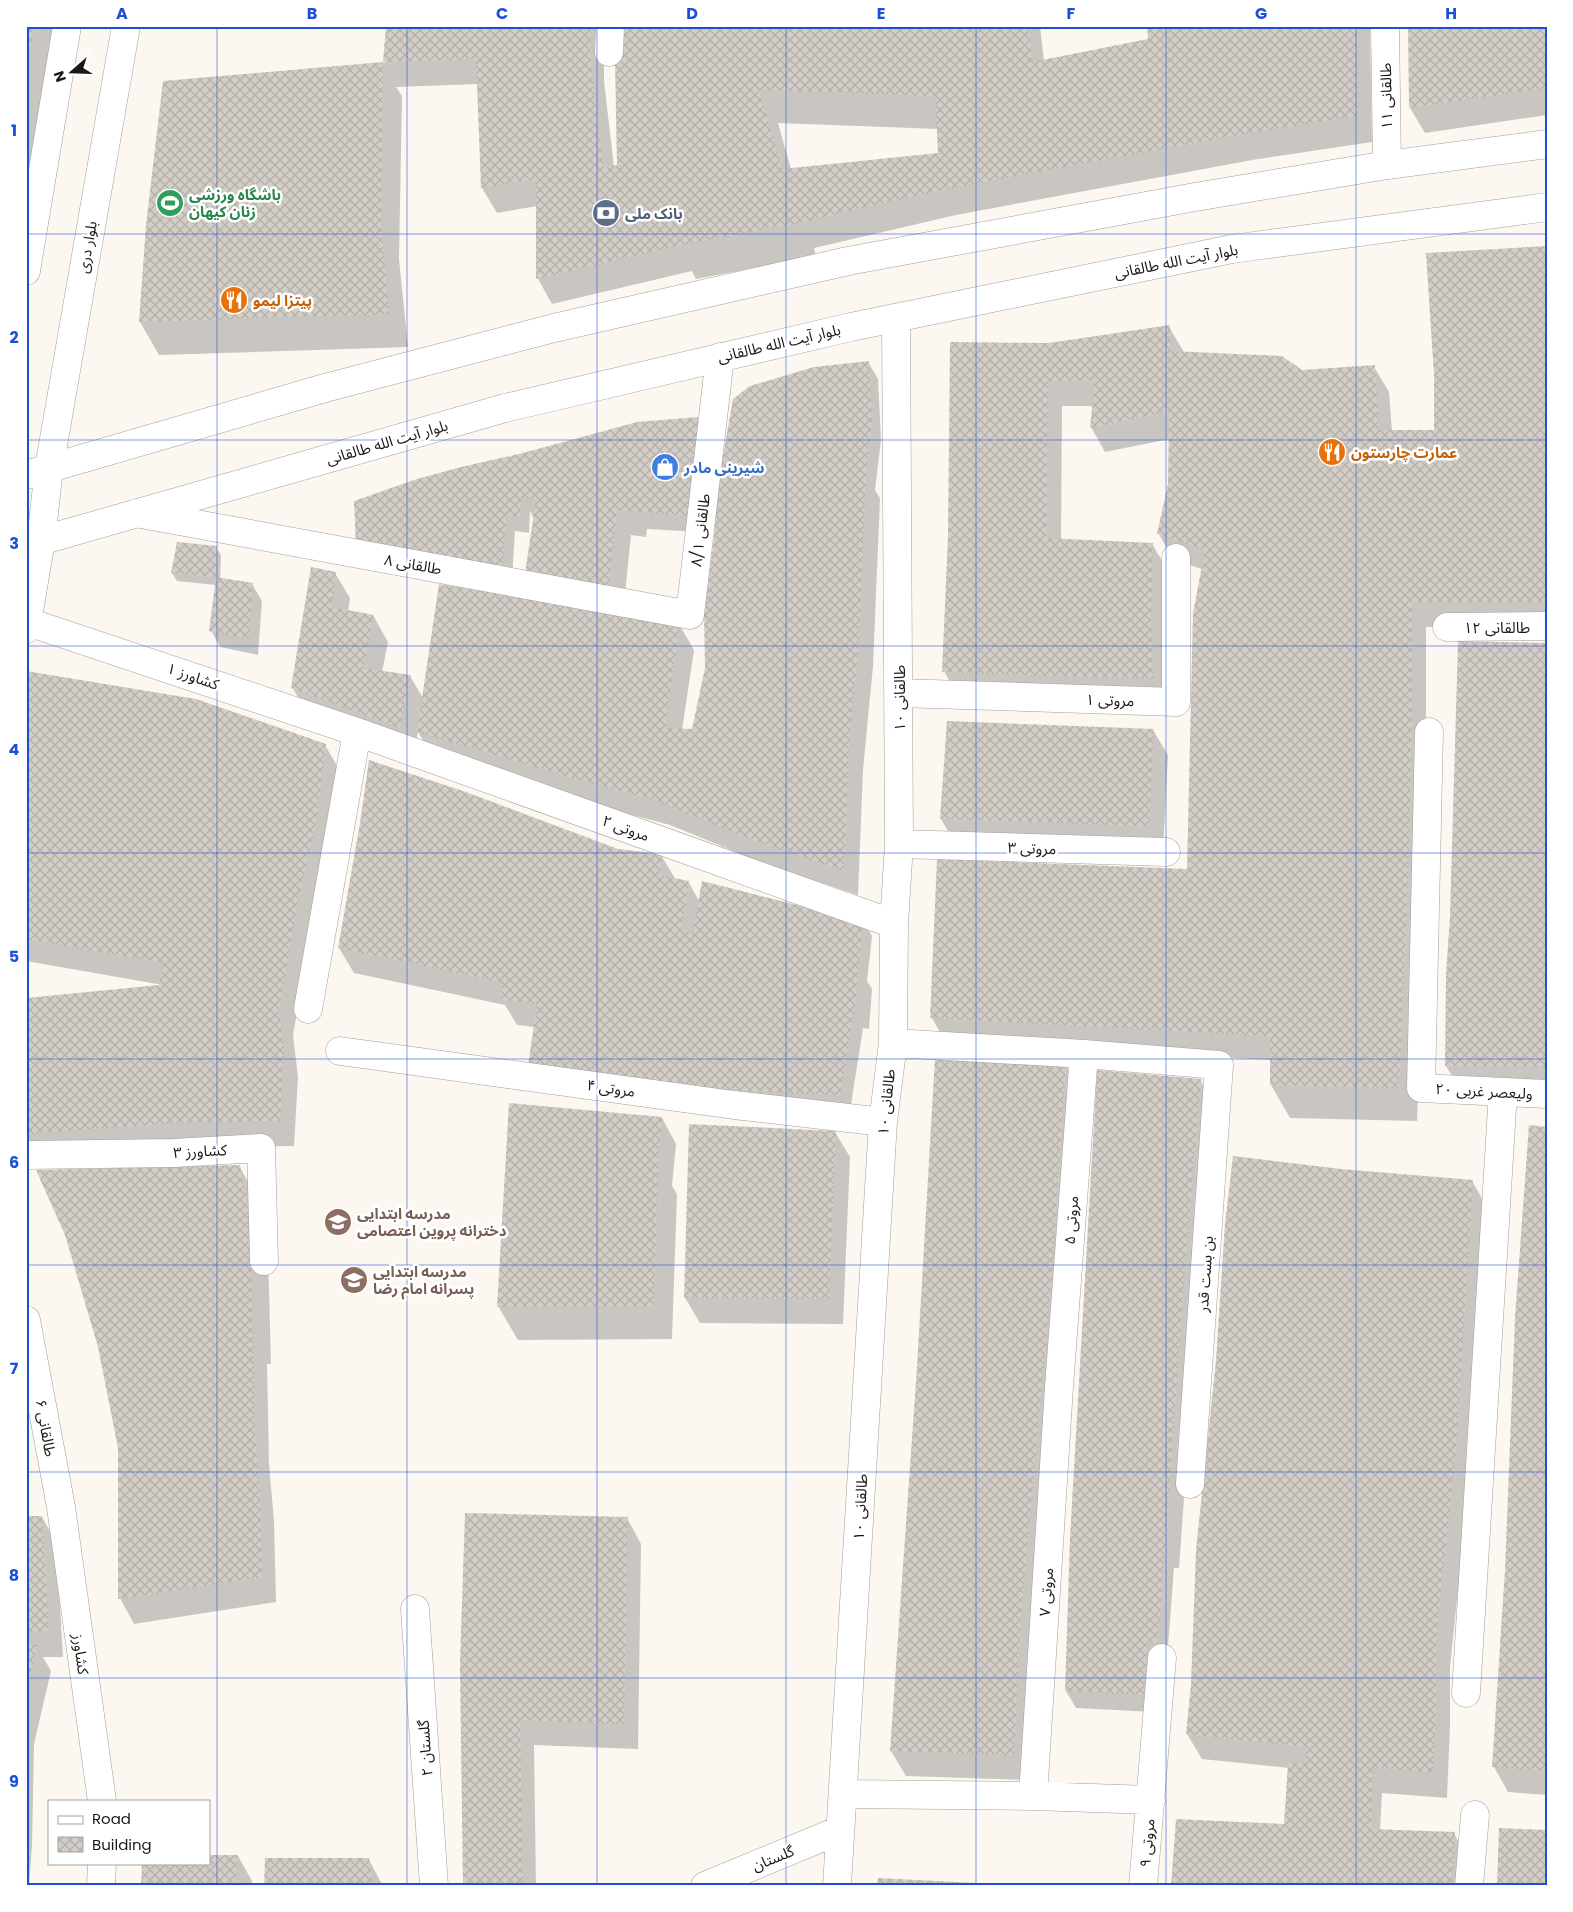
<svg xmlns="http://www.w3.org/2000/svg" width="1573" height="1912" font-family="Poppins,'Noto Sans Arabic',sans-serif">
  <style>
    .shadow { fill: #0003; fill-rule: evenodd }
    .building { fill: url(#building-cross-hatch); fill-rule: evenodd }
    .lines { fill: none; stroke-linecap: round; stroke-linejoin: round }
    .minor-casing { stroke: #a39f99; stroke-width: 29 }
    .secondary-casing { stroke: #a39f99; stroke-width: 29 }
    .minor { stroke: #fff; stroke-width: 28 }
    .secondary { stroke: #fff; stroke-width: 28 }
    .grid { fill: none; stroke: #1d4ed8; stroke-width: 1; stroke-opacity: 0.55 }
    .labels { text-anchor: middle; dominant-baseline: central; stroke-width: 5; stroke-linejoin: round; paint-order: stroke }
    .street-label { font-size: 15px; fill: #1a1816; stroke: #fff }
    .leisure-label { font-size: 15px; font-weight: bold; fill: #27864d; stroke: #fff; text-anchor: start }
    .service-label { font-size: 15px; font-weight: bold; fill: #4e5e75; stroke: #fff; text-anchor: start }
    .food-label { font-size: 15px; font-weight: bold; fill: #c56008; stroke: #fff; text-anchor: start }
    .shop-label { font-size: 15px; font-weight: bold; fill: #366cbe; stroke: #fff; text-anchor: start }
    .education-label { font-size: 15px; font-weight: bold; fill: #785e54; stroke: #fff; text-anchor: start }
    .neatline { fill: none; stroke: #1d4ed8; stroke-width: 2 }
    .grid-label { font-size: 16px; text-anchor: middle; font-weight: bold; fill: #1d4ed8 }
  </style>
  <defs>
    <pattern id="building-cross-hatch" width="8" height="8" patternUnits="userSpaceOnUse" patternTransform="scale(1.25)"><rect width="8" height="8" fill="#d2cdc6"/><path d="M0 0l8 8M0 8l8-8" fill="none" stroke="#b4afa9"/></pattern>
  </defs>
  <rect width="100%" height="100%" fill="#fcf7f0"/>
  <!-- shadow -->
  <path class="shadow" d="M26,26H62L26,217Z
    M387,26H598L604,38V81L614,167L619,166L621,26H1040L1044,61L1149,40V26H1370L1372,142L1258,159L956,215L814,248L816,256L696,279L692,271L552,304L538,279L537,206L497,213L482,188L478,84L396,87L402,96L399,259L408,347L159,355L140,322L164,82L385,63ZM778,123L938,129L940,154L791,169Z
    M1409,26H1547V115L1425,133L1410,108Z
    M1547,247V627H1426V727L1423,979L1417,1121L1290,1118L1271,1085V1060L946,1043L932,1018L1189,870L1202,569L1173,560L1159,534L1169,484L1170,439L1105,452L1091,427L1094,406H1062L1061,540L1152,544L1167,569V704L958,697L944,671L1050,345L1169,327L1184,352L1302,371L1374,367L1389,392L1392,431H1435Z
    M868,362L878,379L881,440L875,490L880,498L873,666L863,770L858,895L771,866L670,825L584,802L433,757L418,732L414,753L307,713L292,687L335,573L350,598L348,612L374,617L388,642L382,672L410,676L423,698L537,600L534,519L530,511L529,533L515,531L511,593L367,565L697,418L707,435L701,532L647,529L646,537L631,535L623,613L679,624L694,650L682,730H693Z
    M216,547L221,555L220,579L252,584L262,601L258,655L220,647L211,630L216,585L177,581L172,573Z
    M1547,644V1092L1461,1091L1446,1066L1447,975Z
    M26,673L325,745L340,771L293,1035L298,1077L294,1146L26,1149V999L163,985L26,961Z
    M948,722L1153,730L1168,755L1163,851L956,845L941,819Z
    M618,851L661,855L676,880L689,883L699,901L817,911L862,919L872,936L867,981L872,989L869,1029L863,1028L850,1111L539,1083L535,1027L517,1025L505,1005L354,973L339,948Z
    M1065,1064L1075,1081L1028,1780L906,1776L891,1751Z
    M1200,1080L1215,1106L1199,1291L1179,1568H1174L1167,1659L1153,1712L1076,1708L1066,1691L1072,1538Z
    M662,1118L676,1144L672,1186L677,1194L672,1339L518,1340L498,1306Z
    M1547,1128V1795L1508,1792L1494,1767Z
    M835,1132L850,1157L843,1324L700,1323L685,1298Z
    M239,1166L254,1192L268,1253L271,1364H267L269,1464L274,1521L276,1602L134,1624L120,1598Z
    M1341,1170L1472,1181L1487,1207L1470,1475L1450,1667V1726L1447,1798L1382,1793L1380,1830L1454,1834L1473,1867L1472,1886H1172L1285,1826L1289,1768L1202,1759L1187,1734Z
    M26,1517H42L56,1542L63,1657H43L51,1671L34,1744L32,1846L29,1886H26Z
    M627,1518L641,1544L638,1749L534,1745L536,1886H464L462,1664Z
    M209,1856H238L252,1881V1886H143L209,1863Z
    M369,1860L383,1886H265Z"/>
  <!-- building -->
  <path class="building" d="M26,26H35L27,60H26Z
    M386,26H590V55L603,168L617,165L615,62L620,26H1029L1032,62L1148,39L1147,26H1357L1358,116L1243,134L941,190L798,223L676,246L536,279V180L555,176L481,188L476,59L383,62ZM759,90L935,96L938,153L782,169Z
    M1408,26H1547V88L1409,108Z
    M383,62L381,225L389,314L139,322L146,225L163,81Z
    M1547,246V602H1412V701L1409,853L1399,1088L1270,1085V1036L930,1018L937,859L1187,869L1193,613L1205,550L1157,534L1168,484L1169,411L1090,428L1095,380L1048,381L1046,538L1153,543L1151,618L1153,679L942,672L948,536L950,342L1049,343L1170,325V351L1282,356L1302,370L1375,365L1379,430H1434V375L1426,253Z
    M869,361L872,422L866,472L859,639L849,744L844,871L755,841L654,800L569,777L417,732L439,584L680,623L665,728L692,729L705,668L704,614L714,539L718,484L733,399L750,386L814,367Z
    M698,417L692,516L617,510L608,592L524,580L536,500L521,498L520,517L506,515L502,576L356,548L354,501L417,479L461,467L523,453L637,422Z
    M177,542L217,546L216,577L171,573Z
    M311,567L336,572L332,607L374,615L363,668L411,675L400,728L291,688Z
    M216,577L253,583L249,639L209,631Z
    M1458,641L1547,643V1067L1445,1066L1446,975L1450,916Z
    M26,671L196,699L326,744L317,818L299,895L279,1009L284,1051L280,1121L174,1123L26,1134V998L159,985L163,963L26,939Z
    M947,721L1154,729L1149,826L940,819Z
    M369,760L463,791L618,849L662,854L659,875L689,881L681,930L693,932L702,881L817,910L863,918L855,1004L840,1095L688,1089L592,1071L528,1066L537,1004L501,1000L502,982L338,948L360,823Z
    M935,1058L1066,1063L1051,1285L1020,1625L1014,1755L890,1751L917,1367Z
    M1097,1070L1201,1079L1185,1265L1158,1643L1147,1642L1144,1695L1065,1691L1070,1538Z
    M509,1103L662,1117L658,1159L654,1306L497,1307Z
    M689,1124L836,1131L829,1299L684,1298Z
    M1529,1125L1547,1127V1771L1492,1767L1505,1570L1515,1317Z
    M1233,1156L1341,1169L1473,1180L1456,1449L1436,1641V1700L1433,1773L1373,1767L1371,1829L1455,1832L1452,1886H1171L1176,1819L1284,1824L1288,1763H1305L1307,1747L1186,1734L1191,1684L1196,1550L1216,1360L1225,1224Z
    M240,1165L250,1219L255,1438L260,1495L262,1577L118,1599V1448L98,1347L65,1235L36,1170Z
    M465,1513L628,1517L624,1724L520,1720L523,1886H463L460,1664Z
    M26,1516H42L49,1631L26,1632Z
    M26,1645H37L27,1688H26Z
    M1499,1828L1547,1830V1886H1497Z
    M209,1855H238L235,1886H141L142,1863H209Z
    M265,1858H369L373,1886H264Z
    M878,1878L996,1884V1886H877Z"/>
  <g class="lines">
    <!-- minor casing -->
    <g class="minor-casing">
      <path id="minor" d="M1385,26L1387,165
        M609,52L610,26
        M26,271L67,26
        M49,468L126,26
        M136,513L690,615L720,357
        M28,622L357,732L894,924
        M1447,627L1547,626
        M26,629L41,540
        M899,693L1176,702V558
        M1429,732L1421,1088L1547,1094
        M899,844L1166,852
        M308,1009L357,732
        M893,1043L1084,1054L1219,1065L1190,1484
        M340,1051L734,1105L883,1122
        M26,1155L174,1153L261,1148L264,1261
        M26,1320L61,1507L102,1801
        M415,1609L434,1886
        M1466,1693L1503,1092
        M843,1794L1033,1796L1151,1800
        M1033,1796L1059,1387L1084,1054
        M101,1886L102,1863
        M705,1886L840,1830
        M837,1886L883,1122L893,1043L894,924L899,844L896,318
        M1143,1886L1162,1658
        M1469,1886L1475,1815"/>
    </g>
    <!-- secondary casing -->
    <g class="secondary-casing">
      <path id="secondary" d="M26,475L325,388L554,328L848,261L1195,197L1387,165L1547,144
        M41,540L49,468
        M26,545L505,408L851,327L1232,249L1547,207"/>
    </g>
    <!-- minor -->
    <use href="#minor" class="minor"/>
    <!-- secondary -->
    <use href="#secondary" class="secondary"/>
  </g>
  <!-- grid -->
  <path class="grid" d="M217,26V1886M407,26V1886M597,26V1886M786,26V1886M976,26V1886M1166,26V1886M1356,26V1886M26,234H1547M26,440H1547M26,646H1547M26,853H1547M26,1059H1547M26,1265H1547M26,1472H1547M26,1678H1547"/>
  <!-- icons -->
  <defs>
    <g id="stadium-disc" transform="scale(1.4375)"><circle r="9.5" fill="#2e9e5b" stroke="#fff"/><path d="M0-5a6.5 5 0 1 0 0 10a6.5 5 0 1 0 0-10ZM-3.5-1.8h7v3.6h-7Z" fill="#fff"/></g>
    <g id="bank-disc" transform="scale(1.4375)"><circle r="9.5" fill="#5c6f8a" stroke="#fff"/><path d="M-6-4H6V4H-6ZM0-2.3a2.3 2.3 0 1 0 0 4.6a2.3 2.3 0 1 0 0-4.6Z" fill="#fff"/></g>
    <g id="restaurant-disc" transform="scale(1.4375)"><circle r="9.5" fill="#e8710a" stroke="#fff"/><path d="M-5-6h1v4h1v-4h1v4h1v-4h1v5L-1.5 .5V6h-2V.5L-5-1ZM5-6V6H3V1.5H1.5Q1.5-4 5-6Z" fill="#fff"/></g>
    <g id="shop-disc" transform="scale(1.4375)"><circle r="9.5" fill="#3f7fe0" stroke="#fff"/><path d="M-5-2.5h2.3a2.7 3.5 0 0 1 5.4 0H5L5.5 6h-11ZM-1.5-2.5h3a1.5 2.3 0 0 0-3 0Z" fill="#fff"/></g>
    <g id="school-disc" transform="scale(1.4375)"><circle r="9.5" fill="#8d6e63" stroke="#fff"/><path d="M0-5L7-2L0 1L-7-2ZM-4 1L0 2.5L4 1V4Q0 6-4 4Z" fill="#fff"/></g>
  </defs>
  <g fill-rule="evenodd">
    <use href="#stadium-disc" x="170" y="203"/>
    <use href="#bank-disc" x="606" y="213"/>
    <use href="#restaurant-disc" x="234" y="300"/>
    <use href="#restaurant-disc" x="1332" y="452"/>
    <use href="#shop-disc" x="665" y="467"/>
    <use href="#school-disc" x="338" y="1222"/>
    <use href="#school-disc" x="354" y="1280"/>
  </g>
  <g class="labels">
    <!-- street labels -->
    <g class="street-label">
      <text transform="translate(1386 96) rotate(-91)">طالقانی ۱۱</text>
      <text transform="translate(87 247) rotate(-80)">بلوار دری</text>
      <text transform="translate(1176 261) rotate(-11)">بلوار آیت الله طالقانی</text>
      <text transform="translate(779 343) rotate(-13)">بلوار آیت الله طالقانی</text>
      <text transform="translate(387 442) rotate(-16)">بلوار آیت الله طالقانی</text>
      <text transform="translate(700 530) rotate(-83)">طالقانی ۸/۱</text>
      <text transform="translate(413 564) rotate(10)">طالقانی ۸</text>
      <text x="1497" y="627">طالقانی ۱۲</text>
      <text transform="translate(193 676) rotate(19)">کشاورز ۱</text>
      <text transform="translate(899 698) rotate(-90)">طالقانی ۱۰</text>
      <text transform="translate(1110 700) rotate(2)">مروتی ۱</text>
      <text transform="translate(626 828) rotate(20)">مروتی ۲</text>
      <text transform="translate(1032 848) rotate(2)">مروتی ۳</text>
      <text transform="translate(611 1088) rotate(8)">مروتی ۴</text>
      <text transform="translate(1484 1091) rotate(3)">ولیعصر غربی ۲۰</text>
      <text transform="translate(886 1102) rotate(-84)">طالقانی ۱۰</text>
      <text transform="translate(200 1151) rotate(-3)">کشاورز ۳</text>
      <text transform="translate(1071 1220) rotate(-86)">مروتی ۵</text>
      <text transform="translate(1205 1274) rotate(-86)">بن بست قدر</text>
      <text transform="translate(46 1428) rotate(80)">طالقانی ۶</text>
      <text transform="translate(860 1507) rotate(-87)">طالقانی ۱۰</text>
      <text transform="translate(1046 1592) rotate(-86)">مروتی ۷</text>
      <text transform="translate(81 1654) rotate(82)">کشاورز</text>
      <text transform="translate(425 1748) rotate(-94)">گلستان ۲</text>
      <text transform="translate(1147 1843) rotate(-85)">مروتی ۹</text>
      <text transform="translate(773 1858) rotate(-22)">گلستان</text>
    </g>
    <!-- leisure labels -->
    <g class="leisure-label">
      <text x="189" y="194">باشگاه ورزشی<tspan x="189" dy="17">زنان کیهان</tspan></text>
    </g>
    <!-- service labels -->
    <g class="service-label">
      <text x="625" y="213">بانک ملی</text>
    </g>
    <!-- food labels -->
    <g class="food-label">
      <text x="253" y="300">پیتزا لیمو</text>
      <text x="1351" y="452">عمارت چارستون</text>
    </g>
    <!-- shop labels -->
    <g class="shop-label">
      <text x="684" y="467">شیرینی مادر</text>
    </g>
    <!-- education labels -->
    <g class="education-label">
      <text x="357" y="1213">مدرسه ابتدایی<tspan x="357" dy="17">دخترانه پروین اعتصامی</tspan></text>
      <text x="373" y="1271">مدرسه ابتدایی<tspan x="373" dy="17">پسرانه امام رضا</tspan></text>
    </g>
  </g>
  <!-- border -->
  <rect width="1573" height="1912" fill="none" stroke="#ffffff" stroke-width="55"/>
  <!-- legend -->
  <rect x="48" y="1800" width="162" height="65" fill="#ffffff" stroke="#a3a3a2"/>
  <rect x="58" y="1816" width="25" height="8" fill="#ffffff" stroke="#a3a3a2"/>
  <text x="92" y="1824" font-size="15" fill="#1a1816">Road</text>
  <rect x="58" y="1837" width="25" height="15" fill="url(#building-cross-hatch)" stroke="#a3a3a2"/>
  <text x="92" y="1850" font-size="15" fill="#1a1816">Building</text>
  <!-- north arrow -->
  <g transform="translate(72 72) rotate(250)" stroke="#ffffff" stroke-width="4" paint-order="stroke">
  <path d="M0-4L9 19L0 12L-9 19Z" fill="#1a1816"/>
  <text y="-8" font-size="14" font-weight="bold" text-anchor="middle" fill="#1a1816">N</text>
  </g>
  <rect x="28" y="28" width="1518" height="1856" class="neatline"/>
  <g class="grid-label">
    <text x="122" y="19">A</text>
    <text x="312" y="19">B</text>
    <text x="502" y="19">C</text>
    <text x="692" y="19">D</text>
    <text x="881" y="19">E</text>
    <text x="1071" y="19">F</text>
    <text x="1261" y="19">G</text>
    <text x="1451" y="19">H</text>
    <text x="14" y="136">1</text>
    <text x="14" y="343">2</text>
    <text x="14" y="549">3</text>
    <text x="14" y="755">4</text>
    <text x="14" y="962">5</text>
    <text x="14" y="1168">6</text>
    <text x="14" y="1374">7</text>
    <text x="14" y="1581">8</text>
    <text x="14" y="1787">9</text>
  </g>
</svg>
